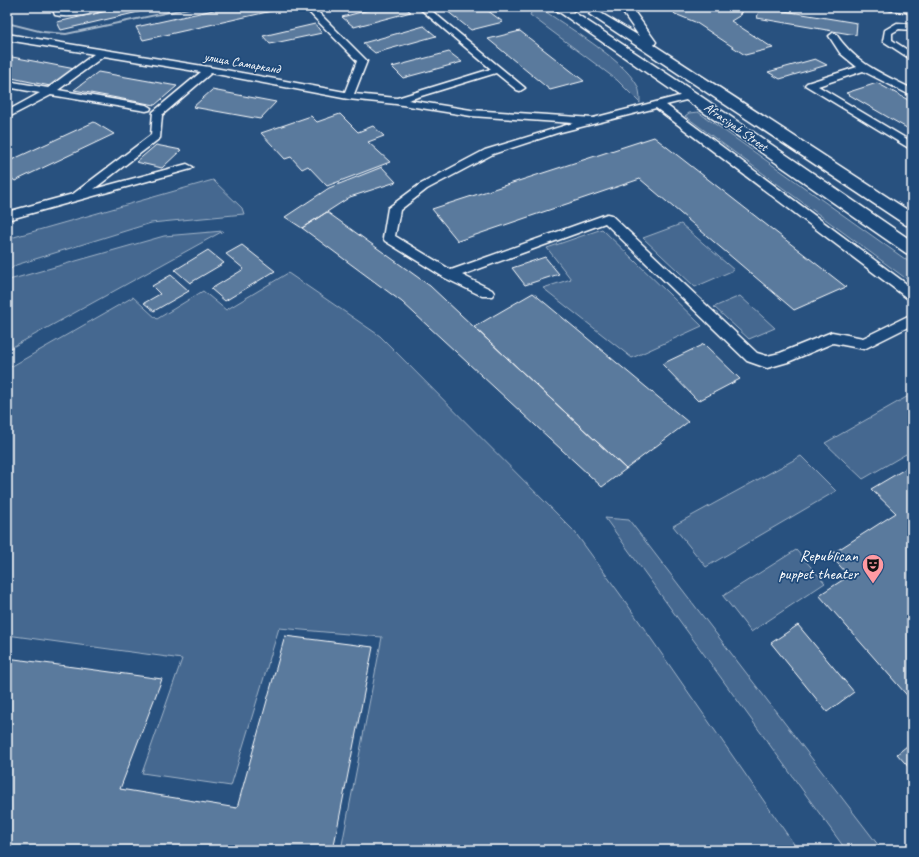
<svg xmlns="http://www.w3.org/2000/svg" width="919" height="857" font-family="Caveat,sans-serif">
  <style>
    .green { fill: #446890; stroke: #a2b4c8 }
    .lines { fill: none; stroke-linecap: round; stroke-linejoin: round }
    .stream { fill: #aabbcd; fill-rule: evenodd }
    .building { fill: #5a7a9d; stroke: #fff }
    .service-casing { stroke: #fff; stroke-width: 3 }
    .minor-casing { stroke: #fff; stroke-width: 3 }
    .primary-casing { stroke: #fff; stroke-width: 3 }
    .service { fill: #1f4a7a; fill-rule: evenodd }
    .minor { fill: #1f4a7a; fill-rule: evenodd }
    .primary { fill: #1f4a7a; fill-rule: evenodd }
    .labels { text-anchor: middle; dominant-baseline: central; stroke-width: 3.5; stroke-linejoin: round; paint-order: stroke }
    .far-street-label { font-size: 13px; fill: #fff; stroke: #1f4a7a }
    .poi-label { font-size: 16px; fill: #fff; stroke: #1f4a7a; text-anchor: end }
  </style>
  <rect width="100%" height="100%" fill="#28517f"/>
  <filter id="ink" filterUnits="userSpaceOnUse"><feTurbulence type="fractalNoise" baseFrequency=".025" numOctaves="2"/><feDisplacementMap in="SourceGraphic" scale="8" xChannelSelector="R" yChannelSelector="G"/><feConvolveMatrix kernelMatrix="1 2 1 2 8 2 1 2 1" color-interpolation-filters="sRGB"/></filter>
  <g filter="url(#ink)">
    <!-- green -->
    <path class="green" d="M539,7C565,26 622,58 637,85C640,91 640,97 640,103L617,80L530,15L533,8Z
      M698,112L912,264V283L685,116L689,113Z
      M213,180L242,208L244,214L151,223L16,265L7,272V239Z
      M681,224L734,270L695,287L643,238Z
      M602,229L702,326L632,358L543,288L571,279L547,248Z
      M223,231L7,350V282L9,280L164,236Z
      M288,273L380,336L574,531L620,594L798,850H341L382,637L279,628L231,786L142,773L182,659L7,635V369L133,297L157,319L203,291L226,310Z
      M740,296L775,328L749,339L714,307Z
      M912,394V460L906,454L863,479L825,443Z
      M801,456L836,491L706,567L673,526Z
      M605,518L629,520L882,850H846Z
      M796,550L825,583L751,632L723,596Z"/>
    <g class="lines">
      <!-- stream -->
      <path class="stream" d="M189,7H198L66,35L43,33L7,24V22L43,31L66,33Z"/>
    </g>
    <!-- building -->
    <path class="building" d="M125,7H145L147,10L61,30L57,22Z
      M227,7L285,8L143,40L136,27Z
      M380,7H404L411,12L354,27L342,17Z
      M442,7H483L503,22L471,30Z
      M669,7L742,8L740,9L742,10L740,12L742,13L739,14L741,15L731,21L773,48L745,55L695,22L675,14Z
      M760,7L857,23L856,35L757,18Z
      M315,24L322,33L270,44L263,36Z
      M424,26L436,36L375,53L363,43Z
      M520,31L584,81L550,90L488,39Z
      M449,52L462,62L403,78L392,67Z
      M7,56L75,69L50,86L7,77Z
      M815,59L827,65L780,79L768,72Z
      M98,72L177,86L155,105L74,90Z
      M877,83L912,102V131L846,93Z
      M212,90L276,102L260,119L193,107Z
      M340,114L358,132L373,126L384,136L368,142L390,162L327,186L308,166L302,169L291,157L285,159L261,133L311,116L317,122Z
      M94,122L114,134L15,181L7,175V162Z
      M654,137L846,287L794,310L640,179L458,241L432,209Z
      M156,145L181,150L162,168L136,162Z
      M382,167L396,182L350,197L302,228L285,217L329,188Z
      M327,212L430,286L626,469L602,487L402,302L302,228Z
      M242,245L275,271L225,301L211,289L244,269L226,254Z
      M208,250L224,263L190,283L175,270Z
      M545,257L559,274L525,285L512,268Z
      M171,275L189,291L154,311L144,303L160,294L152,286Z
      M533,293L688,422L626,469L474,327Z
      M704,344L740,379L698,401L662,364Z
      M910,466L912,467V701L819,595L849,576L830,555L896,513L871,489Z
      M798,625L854,692L827,712L771,643Z
      M285,636L373,647L333,850H7V658L162,679L120,789L237,808Z
      M912,742V771L897,754Z"/>
    <g class="lines">
      <!-- service casing -->
      <g class="service-casing">
        <path id="service" d="M52,7H60L61,11H66L93,7H108C99,15 67,18 55,15Z
          M304,7H313L367,61L354,94L397,98L491,69L418,7H427L525,88L520,91L517,90L496,73L408,100L471,110L593,118L691,93L694,94L696,96L694,98L666,105L912,288V300L907,298L656,108L557,133L493,154L427,189L400,210L395,236L451,270L607,214L611,215L757,353L767,356L780,353L832,332L863,338L912,314V325L864,349L833,343L788,362L767,368L747,361L605,223L462,275L492,290L494,293L492,296H482L445,278L385,241L383,238L388,208L419,185L485,150L573,123L471,116L396,104L348,99L211,73L162,115L160,138L94,189L187,164L193,167L191,169L7,220V212L73,194L151,135L153,112L201,72L104,56L58,90L146,105L151,108L150,110L146,111L51,95L7,118V111L40,93L7,87V81L48,88L94,54L7,40V34L209,67L345,92L357,61Z
          M897,23L912,24V30L899,29L892,33V40L912,53V60L883,41L885,30Z
          M833,33L836,34C856,64 881,73 912,89V96L863,71L818,86L912,142V150L805,85L807,83L857,67L840,53L829,36Z"/>
      </g>
      <!-- minor casing -->
      <g class="minor-casing">
        <path id="minor" d="M884,7H912V13L890,10Z"/>
      </g>
      <!-- primary casing -->
      <g class="primary-casing">
        <path id="primary" d="M552,7H566L696,93L912,241V255L906,253Z
          M619,7H631L656,42L654,45L912,213V226L906,225L589,14L595,11L599,12L639,36Z"/>
      </g>
      <!-- service -->
      <use href="#service" class="service"/>
      <!-- minor -->
      <use href="#minor" class="minor"/>
      <!-- primary -->
      <use href="#primary" class="primary"/>
    </g>
  </g>
  <!-- icons -->
  <defs>
    <g id="theatre-pin" transform="scale(1.15)"><path d="M0 17L-7.5 6A9.5 9.5 0 1 1 7.5 6Z" fill="#ff9aa2" stroke="#1f4a7a"/><path d="M-5-5.5Q0-4 5-5.5V0Q5 5 0 6Q-5 5-5 0ZM-3.3-2.5H-1v1.5H-3.3ZM1-2.5H3.3v1.5H1ZM-2.8 1Q0 5.5 2.8 1Z" fill="#111"/></g>
  </defs>
  <g fill-rule="evenodd">
    <use href="#theatre-pin" x="873" y="565"/>
  </g>
  <g class="labels">
    <!-- far-street labels -->
    <g class="far-street-label">
      <text transform="translate(242 63) rotate(10)">улица Самарканд</text>
      <text transform="translate(736 127) rotate(35)">Afrasiyab Street</text>
    </g>
    <!-- poi labels -->
    <g class="poi-label">
      <text x="858" y="556">Republican<tspan x="858" dy="18">puppet theater</tspan></text>
    </g>
  </g>
  <!-- margin -->
  <rect width="919" height="857" fill="none" stroke="#1f4a7a" stroke-width="24"/>
  <rect x="12" y="12" width="895" height="833" fill="none" stroke="#fff" stroke-width="1.5" filter="url(#ink)"/>
</svg>
